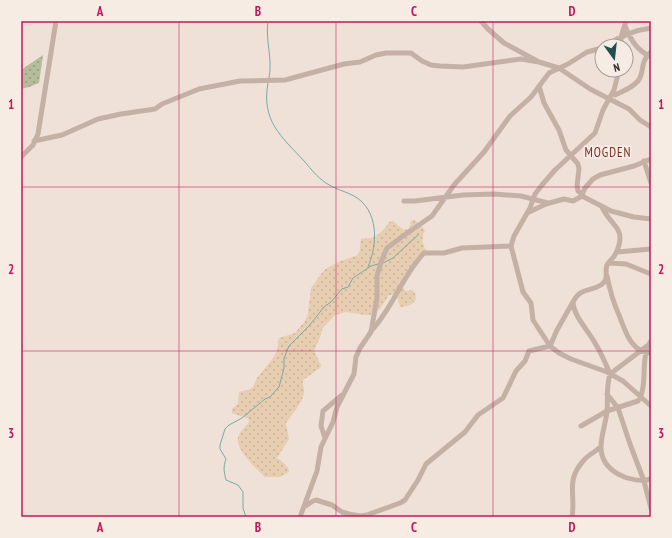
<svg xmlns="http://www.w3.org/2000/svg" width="672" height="538" font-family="'PT Sans Narrow',sans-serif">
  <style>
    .grass { fill: url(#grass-dots) }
    .sand { fill: url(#sand-dots) }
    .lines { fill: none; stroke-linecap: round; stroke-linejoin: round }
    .stream { stroke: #7aa9a5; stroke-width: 1 }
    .minor { stroke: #c5b0a6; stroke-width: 5 }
    .grid { fill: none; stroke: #c2185b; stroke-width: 1; stroke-opacity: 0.55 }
    .labels { text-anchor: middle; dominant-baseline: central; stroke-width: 3.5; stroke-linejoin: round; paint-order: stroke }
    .quarter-label { font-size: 13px; letter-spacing: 1px; fill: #7a2f26; stroke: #f7ece4 }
    .neatline { fill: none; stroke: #c2185b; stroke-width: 1.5 }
    .grid-label { font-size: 13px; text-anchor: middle; font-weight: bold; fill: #c2185b }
  </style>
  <defs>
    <pattern id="grass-dots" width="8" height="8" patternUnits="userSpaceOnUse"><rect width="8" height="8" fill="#b5bc9a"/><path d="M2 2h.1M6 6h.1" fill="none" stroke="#94997d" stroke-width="1.8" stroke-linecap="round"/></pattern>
    <pattern id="sand-dots" width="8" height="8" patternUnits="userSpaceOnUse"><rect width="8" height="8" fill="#e8ceb1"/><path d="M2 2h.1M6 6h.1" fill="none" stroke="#c7b198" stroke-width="1.8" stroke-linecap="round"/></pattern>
  </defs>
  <rect width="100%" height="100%" fill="#efe1d8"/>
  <!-- grass -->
  <path class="grass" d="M43,55L39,83L29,87L21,89V70Z"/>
  <!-- sand -->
  <path class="sand" d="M413,220H415L425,230C421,238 422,244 427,252L424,253L401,286L406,291L413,290C421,301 411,307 400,307L398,299L394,295H389L380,309L370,315H366L346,312L335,315L322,329L321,335L314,351L321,365L320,368L303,380C302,384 304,387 304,392C303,403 292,414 286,423L289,439L277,458C282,461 289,466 289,472L280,477H265C257,469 235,450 238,438C239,432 245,427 249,422V419L232,413V409L238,404L239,392L248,390L253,387L257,378L273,358L277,351L279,338L295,333L305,321L308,314L311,288L324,270L338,262L358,255L360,250L361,238C374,241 383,232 389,222L393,221L404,230L408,229L411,225L410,222Z"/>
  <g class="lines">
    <!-- stream -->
    <path class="stream" d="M268,21C265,40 273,59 269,78
      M268,83C261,121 281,136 305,162C312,170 316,176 326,183C334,189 345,191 354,196C379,210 378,244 368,267
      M383,263L393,258L418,235
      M246,517L243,508V492L238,485L226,480C224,472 223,467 226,459L220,449V445L225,429L229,425L242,418L265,399L270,397L279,387L284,368V358L289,346L309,326L324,307L331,302L342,289L348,287L353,278L371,266L378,264"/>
    <!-- minor -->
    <path class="minor" d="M481,21L488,29L504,43L539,62L559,68L590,89L629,109L640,120L651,127
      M625,26C630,39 637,51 650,56
      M605,46C619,37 635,30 651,28
      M621,46V37L626,21
      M619,70L614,90L603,110L595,133L555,170L542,185L535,194L530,208L514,236L511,246L523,292L531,303L533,320L550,346L559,353L571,359L607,372L623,381L651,406
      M539,86L544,103L559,130L566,150L578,164L579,169L577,186L578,191L582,194
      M615,95C623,91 632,88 638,81C645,73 639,62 651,52
      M34,141L62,135L98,119L121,114L155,109L162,104L199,89L240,81L285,80L344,64L360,62L376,55L386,53H411L422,61L431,65L440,66L463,67L521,59L539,62
      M21,157L33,145L38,134L56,21
      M644,161L651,183
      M582,195L585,188L593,179L600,175L634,166L651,159
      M404,201H415L463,195L494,194L521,196L548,203
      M602,207C610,226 628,227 616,253C614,258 609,261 607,265C604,273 610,278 601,285C590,292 581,287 573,302C574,317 588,330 595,343C601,353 606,364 610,374L647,346
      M527,213L546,204L564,199L573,201L582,196L611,211L634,217L651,219
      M617,252L651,249
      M609,263L626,264L651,274
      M607,276C610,291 613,302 619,315C625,330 631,353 651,353
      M371,331C393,308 402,276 424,253H444L462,248L511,246
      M610,374C606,387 608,398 607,411C606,423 601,435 601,447C601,472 631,484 651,479
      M607,394L618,408L630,444L644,481L651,508
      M581,426L607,411L638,401C649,385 639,358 651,341
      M325,438L321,426L323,411L342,395
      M304,507L313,501L316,500L332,505L342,512L349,514L360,516L367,515L400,503L405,500L418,480L426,464L465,432L478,415L503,398L516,371L525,361L529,351L550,346L557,330L573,302
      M300,517L317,471L321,447L333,422L337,407L354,374L356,357L360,348L371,332L377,298V276L381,262L387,248L403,236L432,216L454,185L484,152L510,116L531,97L549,73L568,64L587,52L602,48
      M572,517C576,493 565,481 584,460C589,454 596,452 601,446"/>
  </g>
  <!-- grid -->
  <path class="grid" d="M179,21V517M336,21V517M493,21V517M21,187H651M21,351H651"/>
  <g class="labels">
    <!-- quarter labels -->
    <g class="quarter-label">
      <text x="608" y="152">MOGDEN</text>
    </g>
  </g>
  <!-- border -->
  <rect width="672" height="538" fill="none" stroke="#f7ece4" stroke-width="44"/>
  <!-- north arrow -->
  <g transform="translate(614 58) rotate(165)"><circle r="19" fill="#f7ece4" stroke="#a89e98"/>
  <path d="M0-3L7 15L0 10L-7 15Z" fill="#1f504d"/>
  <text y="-6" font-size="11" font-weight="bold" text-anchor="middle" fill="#322826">N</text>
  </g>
  <rect x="22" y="22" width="628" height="494" class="neatline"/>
  <g class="grid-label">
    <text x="100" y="16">A</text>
    <text x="258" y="16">B</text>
    <text x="414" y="16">C</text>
    <text x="572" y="16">D</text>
    <text x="11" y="109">1</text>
    <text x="661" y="109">1</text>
    <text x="11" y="274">2</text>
    <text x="661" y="274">2</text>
    <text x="11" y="438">3</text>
    <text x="661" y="438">3</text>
    <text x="100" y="532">A</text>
    <text x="258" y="532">B</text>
    <text x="414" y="532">C</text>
    <text x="572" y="532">D</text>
  </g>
</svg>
